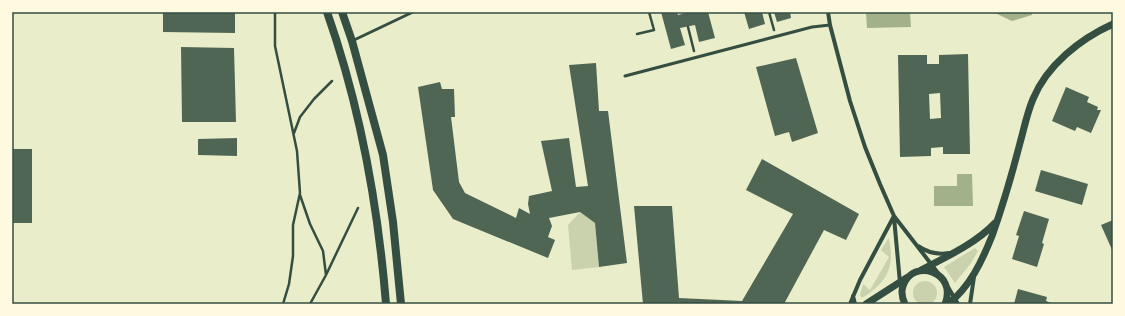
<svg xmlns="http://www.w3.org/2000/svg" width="1125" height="316" font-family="'Titillium Web',sans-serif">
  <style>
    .green { fill: #cad2ad }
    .water { fill: #a3b18a }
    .building { fill: #4f6655; fill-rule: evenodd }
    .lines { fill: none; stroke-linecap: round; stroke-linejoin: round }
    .path { stroke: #344e41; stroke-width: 2.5 }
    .service { stroke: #344e41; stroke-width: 3 }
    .minor { stroke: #344e41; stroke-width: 4 }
    .tertiary { stroke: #344e41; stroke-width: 7 }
    .secondary { stroke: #344e41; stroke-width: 8 }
    .neatline { fill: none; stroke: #344e41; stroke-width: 1.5 }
  </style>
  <rect width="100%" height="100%" fill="#e9edc9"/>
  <!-- green -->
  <path class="green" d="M580,212L595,223L599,267L572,270L568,225Z
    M888,239H889C895,268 887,282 862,298L860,295L863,284L870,290L889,257L881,250Z
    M975,248L978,251L971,263L955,283L944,267Z
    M913 293a12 12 0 1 1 24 0a12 12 0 1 1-24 0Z"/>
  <!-- water -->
  <path class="water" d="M910,12L911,27L867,28L866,13Z
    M993,12H1032V15L1012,21Z
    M957,174H972L973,206H934V186H957Z"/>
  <!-- building -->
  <path class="building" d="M163,12H235V33L163,32Z
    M661,12H677L678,15L689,12H708L715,38L699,42L695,25L680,28L685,45L671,49Z
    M744,12H762L765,24L749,29Z
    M774,12H790L791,18L777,22Z
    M181,47L234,48L236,122H182Z
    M968,54L970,154H943V147L931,148V156L900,157L898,55H927V64H939V55ZM940,93L941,118L930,119L929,94Z
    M796,58L818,133L792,142L789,132L775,136L756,67Z
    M596,63L599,111H608L627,263L599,267L595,223L580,212L549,218L552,226L548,237L555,240L548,258L453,219L433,190L418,87L440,82L442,89H454L455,117H451L459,182L465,193L516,218L519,208L530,214L528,204L529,196L552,191L541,141L569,138L576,187L588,186L569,65Z
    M1066,87L1089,97L1087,102L1098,107L1097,110H1101L1091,133L1077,127L1075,131L1052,121Z
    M237,138V156L198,155V139Z
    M12,149H32V223H12Z
    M762,159L859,214L846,240L824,230L784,304H643L634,206H672L679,298L742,301L793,214L746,190Z
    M1041,170L1088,184L1082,205L1035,191Z
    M1024,211L1049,219L1042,243L1044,244L1037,267L1012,259L1019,236L1016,235Z
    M1113,220V252L1101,225Z
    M1018,289L1047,297L1046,301L1054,304H1014Z"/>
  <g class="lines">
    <!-- path -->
    <path class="path" d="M275,12V46L297,151L300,193L293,225V256L289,284L283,304
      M769,12L774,30
      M688,27L694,51
      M637,34L654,30L649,12
      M294,133L300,117L314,99L332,81
      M300,195L310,224L323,251L326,275
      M310,304L326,275L358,208"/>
    <!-- service -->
    <path class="service" d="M352,41L413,12
      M625,76L812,27L830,25"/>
    <!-- minor -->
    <path class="minor" d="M828,12L830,25L850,101L865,147L880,184L894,216L938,273
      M894,217L900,283
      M918,246C928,253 937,255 949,253
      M948,287L958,304
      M853,296L855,304
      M850,304L860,280L894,216
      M970,304L974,277"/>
    <!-- tertiary -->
    <path class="tertiary" d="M921,270C946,257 975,244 995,223
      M866,304L908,277
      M905,304C902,298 901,292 903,286C913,257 958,272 945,304
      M948,304C970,287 982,261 992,236C1003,205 1012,174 1020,143C1024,129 1027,113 1033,99C1047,65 1080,39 1113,24"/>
    <!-- secondary -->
    <path class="secondary" d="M327,12C360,106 378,205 386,304
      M342,12L352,41L383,155L393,222L401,304"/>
  </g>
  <!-- border -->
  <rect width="1125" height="316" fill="none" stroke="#fefae0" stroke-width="26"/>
  <rect x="13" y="13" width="1099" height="290" class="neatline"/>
</svg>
